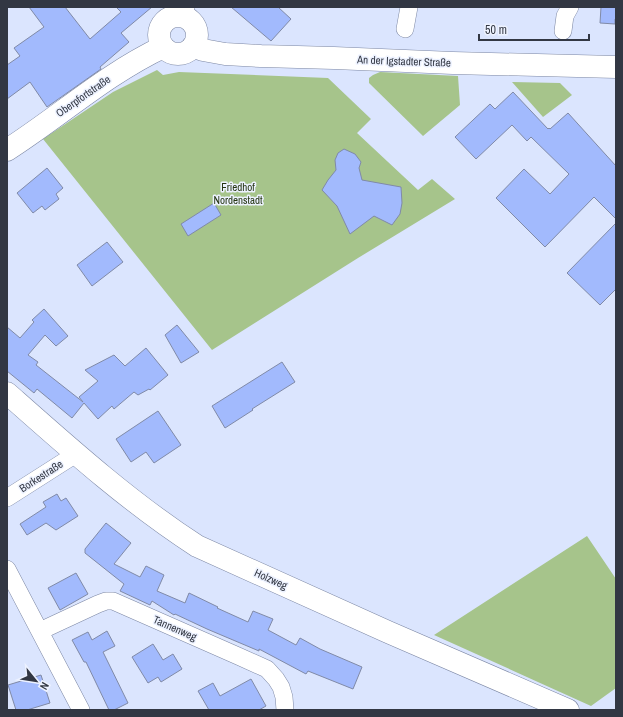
<svg xmlns="http://www.w3.org/2000/svg" width="623" height="717" font-family="'Archivo Narrow',sans-serif">
  <style>
    .green { fill: #a6c48b }
    .building { fill: #a2bafd; stroke: #808aa7 }
    .lines { fill: none; stroke-linecap: round; stroke-linejoin: round }
    .street-casing { stroke: #7c87a4; stroke-width: 18 }
    .secondary-casing { stroke: #7c87a4; stroke-width: 23 }
    .street { stroke: #fff; stroke-width: 17 }
    .secondary { stroke: #fff; stroke-width: 22 }
    .labels { text-anchor: middle; dominant-baseline: central; stroke-width: 3; stroke-linejoin: round; paint-order: stroke }
    .street-label { font-size: 11px; fill: #323743; stroke: #edf2ff }
    .park-label { font-size: 11px; fill: #243512; stroke: #edf2ff }
  </style>
  <rect width="100%" height="100%" fill="#dbe5fe"/>
  <!-- green -->
  <path class="green" d="M157,70L163,75L179,72L328,78L371,119L357,133L418,190L432,179L455,199L358,258L212,350L43,139L113,92Z
    M380,72L458,76L460,105L423,136L369,83V78L373,75Z
    M512,82L560,83L572,95L543,117Z
    M587,536L616,579V688L591,706L434,635Z"/>
  <!-- building -->
  <path class="building" d="M29,7H65L90,39L121,12L116,7H152L121,33L129,42L100,67L101,69L47,107L30,82L7,99V65L20,56L14,48L44,27Z
    M231,7H278L291,19L271,41Z
    M601,7H616V19H615V24L600,23Z
    M513,92L548,129L549,128L550,129L568,113L616,166V219L594,197L545,247L496,198L524,169L550,194L569,174L531,137L527,141L512,125L476,159L455,137L490,104L495,109Z
    M344,149L355,154L361,162L359,168L362,180L401,187L402,203L400,214L392,225L374,216L350,234L337,206L322,190L328,180L336,170L335,160L338,153Z
    M47,168L63,188L56,194L59,199L45,210L42,206L33,213L17,193Z
    M214,203L221,215L188,236L181,224Z
    M616,223V289L600,305L567,273Z
    M107,242L123,262L92,286L77,265Z
    M44,309L68,336L56,346L45,335L28,355L38,362L36,365L83,402L79,397L98,381L85,370L114,355L125,366L146,348L168,375L150,390L149,389L138,395L134,392L114,409L112,406L98,419L84,403L72,418L37,389L34,393L7,371V327L20,338L34,322L32,320Z
    M177,325L199,352L181,363L165,335Z
    M282,362L295,382L252,409L253,410L225,428L212,406Z
    M158,411L181,445L154,463L146,452L131,462L116,439Z
    M57,494L61,501L66,498L78,516L56,530L46,523L27,535L20,524L46,507L43,502Z
    M106,523L131,543L114,564L140,577L146,566L164,575L157,591L185,603L189,593L218,607L217,608L248,622L253,611L273,619L268,630L296,645L300,638L320,649L362,667L353,689L308,671L306,674L259,649V651L207,629L175,614L174,615L152,601L150,605L120,591L124,584L85,553V549Z
    M76,573L88,594L60,610L48,588Z
    M107,631L115,646L103,652L128,703L114,710H109L86,662H84L72,640L88,632L92,640Z
    M153,644L163,660L173,654L182,669L161,682L158,677L148,683L132,657Z
    M41,675L50,703L27,710H16L8,685Z
    M251,679L266,706L259,710H209L198,691L213,683L220,696Z"/>
  <g class="lines">
    <!-- street casing -->
    <g class="street-casing">
      <path id="street" d="M183,17L186,7
        M405,29L409,7
        M563,31L565,16L570,7
        M7,498L76,454
        M7,569L81,710
        M40,631L98,604L106,601H113L238,656L267,669L276,679L281,687L284,697L285,710"/>
    </g>
    <!-- secondary casing -->
    <g class="secondary-casing">
      <path id="secondary" d="M159 35a19 19 0 1 1 38 0a19 19 0 1 1-38 0Z
        M193,46L203,50L225,54L261,56L334,58L453,63L616,67
        M7,150C60,116 106,74 163,47
        M7,393C68,447 129,502 197,546L388,632L568,710"/>
    </g>
    <!-- street -->
    <use href="#street" class="street"/>
    <!-- secondary -->
    <use href="#secondary" class="secondary"/>
  </g>
  <g class="labels">
    <!-- street labels -->
    <g class="street-label">
      <text transform="translate(404 61) rotate(2)">An der Igstadter Straße</text>
      <text transform="translate(83 96) rotate(-35)">Oberpfortstraße</text>
      <text transform="translate(41 476) rotate(-33)">Borkestraße</text>
      <text transform="translate(271 579) rotate(24)">Holzweg</text>
      <text transform="translate(175 628) rotate(24)">Tannenweg</text>
    </g>
    <!-- park labels -->
    <g class="park-label">
      <text x="238" y="187">Friedhof<tspan x="238" dy="13">Nordenstadt</tspan></text>
    </g>
  </g>
  <!-- border -->
  <rect width="623" height="717" fill="none" stroke="#323743" stroke-width="16"/>
  <!-- north arrow -->
  <g transform="translate(36 681) rotate(120)" stroke="#edf2ff" stroke-width="3" paint-order="stroke">
  <path d="M0-3L7 15L0 10L-7 15Z" fill="#323743"/>
  <text y="-6" font-size="11" font-weight="bold" text-anchor="middle" fill="#323743">N</text>
  </g>
  <!-- scale -->
  <path d="M479 34v6h110v-6" fill="none" stroke="#323743" stroke-width="2"/>
  <text x="485" y="34" font-size="12" fill="#323743" stroke="#edf2ff" stroke-width="3" paint-order="stroke">50 m</text>
</svg>
